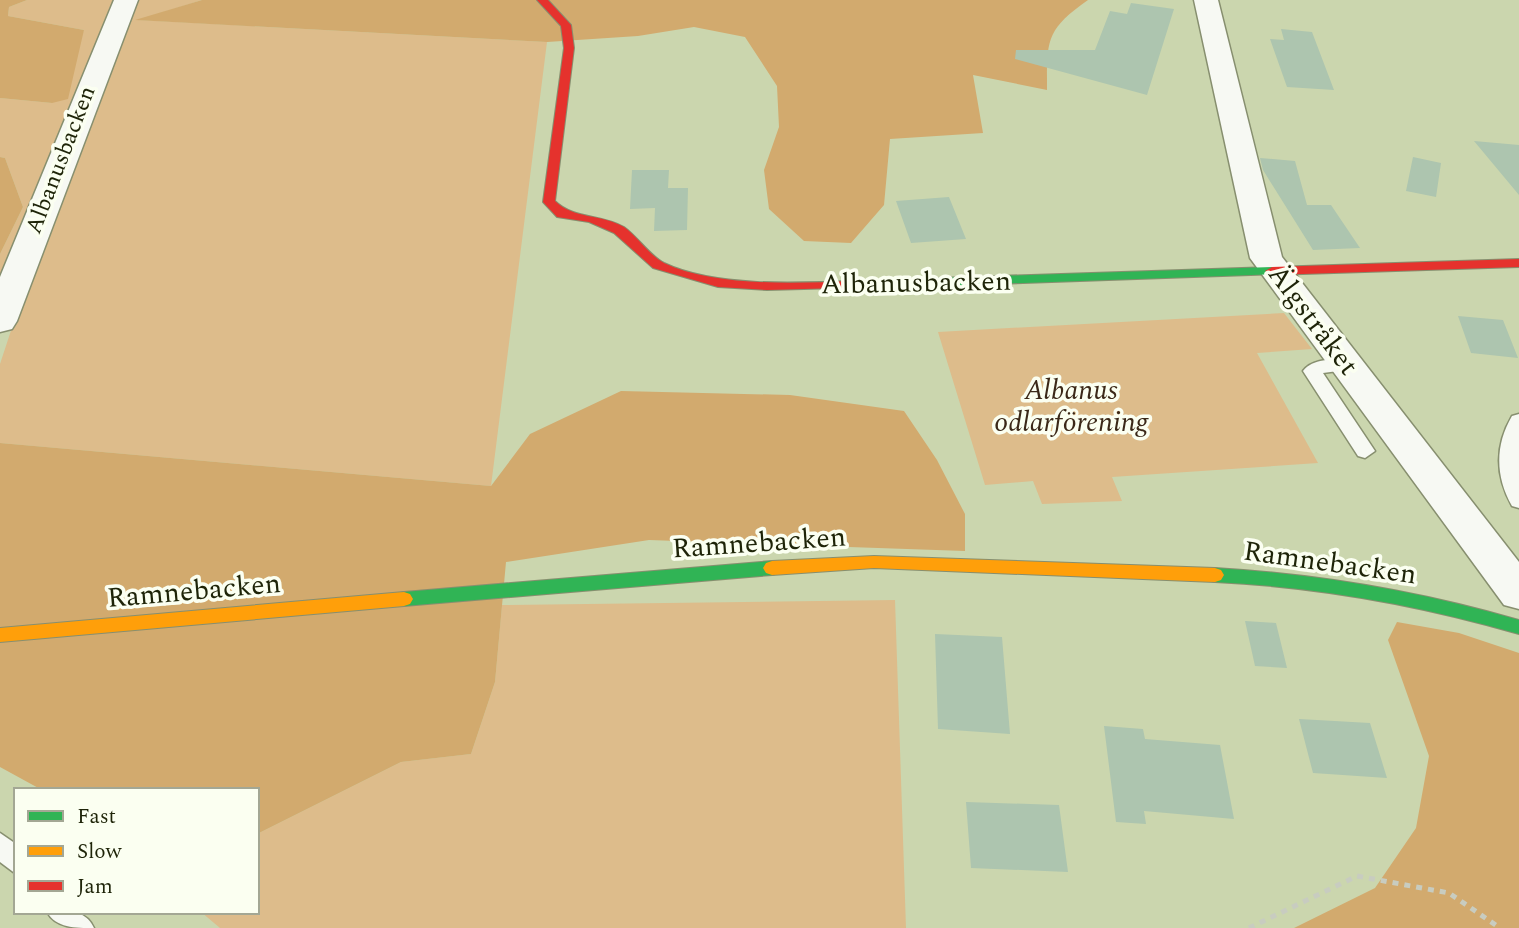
<svg xmlns="http://www.w3.org/2000/svg" width="1519" height="928" font-family="Spectral,serif">
  <style>
    .green { fill: #ddbc8b }
    .forest { fill: #d2aa6e }
    .building { fill: #adc5af }
    .lines { fill: none; stroke-linecap: round; stroke-linejoin: round }
    .lane-casing { stroke: #878f6f; stroke-width: 3 }
    .street-casing { stroke: #878f6f; stroke-width: 3 }
    .fast-casing { stroke: #878f6f; stroke-width: 2 }
    .slow-casing { stroke: #878f6f; stroke-width: 2 }
    .jam-casing { stroke: #878f6f; stroke-width: 2 }
    .path { stroke: #c8ccc0; stroke-width: 5; stroke-dasharray: 6 6; stroke-linecap: butt }
    .lane { fill: #f7f9f3; fill-rule: evenodd }
    .street { fill: #f7f9f3; fill-rule: evenodd }
    .fast { fill: #30b455; fill-rule: evenodd }
    .slow { fill: #ff9f0a; fill-rule: evenodd }
    .jam { fill: #e5322d; fill-rule: evenodd }
    .labels { text-anchor: middle; dominant-baseline: central; stroke-width: 7; stroke-linejoin: round; paint-order: stroke }
    .far-street-label { font-size: 23px; fill: #1e2408; stroke: #fbfff1 }
    .street-label { font-size: 28px; fill: #1e2408; stroke: #fbfff1 }
    .park-label { font-size: 28px; font-style: italic; fill: #3b2818; stroke: #fbfff1 }
  </style>
  <rect width="100%" height="100%" fill="#cbd6ae"/>
  <!-- green -->
  <path class="green" d="M27,0H202L138,20L547,42L491,486L0,443V364L26,285L0,286V254L23,207L5,158L0,157V98L52,103L84,30L8,16L9,7Z
    M1284,313L1312,349L1257,353L1318,463L1112,477L1122,501L1042,504L1033,481L985,485L938,332Z
    M895,600L906,928H220L201,912H257V834L401,762L471,754L495,682L502,605Z"/>
  <!-- forest -->
  <path class="forest" d="M0,0H27L9,7L8,16L84,30L68,99L52,103L0,98Z
    M202,0H1088C1045,30 1047,41 1047,90L973,75L983,133L890,139L884,205L851,243L804,241L769,209L764,170L779,127L777,86L745,37L694,27L638,36L547,42L135,20Z
    M0,157L5,158L23,207L0,254Z
    M621,391L790,395L904,411L937,460L965,514V551L649,540L506,562L495,682L471,754L401,762L257,834V790H42L0,767V443L491,486L530,434Z
    M1397,622L1459,633L1519,653V928H1294L1375,888L1416,828L1429,756L1388,640Z"/>
  <!-- building -->
  <path class="building" d="M1131,3L1174,9L1147,95L1015,59L1016,50H1095L1110,11L1127,14Z
    M1281,29L1312,32L1334,90L1287,87L1270,39L1284,40Z
    M1474,141L1519,145V195Z
    M1413,157L1441,163L1436,197L1406,191Z
    M1260,158L1295,161L1307,205H1331L1360,248L1313,250L1263,170Z
    M632,170H669L668,188H688L687,230L654,231L655,208L630,209Z
    M949,197L966,239L911,243L896,201Z
    M1458,316L1503,320L1518,358L1471,353Z
    M1245,621L1276,623L1287,668L1255,666Z
    M935,634L1002,637L1010,734L938,729Z
    M1299,719L1370,723L1387,778L1313,773Z
    M1104,726L1143,729L1145,739L1220,745L1234,819L1144,811L1146,824L1116,822Z
    M966,802L1059,805L1068,872L971,868Z"/>
  <g class="lines">
    <!-- lane casing -->
    <g class="lane-casing">
      <path id="lane" d="M1347,359L1353,361L1356,365L1353,369L1323,373L1375,451L1365,458L1358,456L1303,371C1313,358 1332,360 1347,359Z
        M1519,414V508L1512,506C1495,476 1495,445 1512,416Z
        M0,833L16,844V874L0,862Z
        M47,912C67,912 85,908 94,928C75,928 56,928 47,912Z"/>
    </g>
    <!-- street casing -->
    <g class="street-casing">
      <path id="street" d="M114,0H138L17,321L12,329L0,332V277Z
        M1194,0H1218L1282,257L1519,562V609L1504,605L1250,258Z"/>
    </g>
    <!-- fast casing -->
    <g class="fast-casing">
      <path id="fast" d="M1272,267L1277,268V274L908,287L901,283L908,279Z
        M772,561L778,563L781,568L778,573L772,575L404,606L398,604L395,599L398,594L404,592Z
        M1215,568C1319,574 1419,591 1519,620V634C1419,605 1319,587 1215,582L1209,580L1206,575L1209,570Z"/>
    </g>
    <!-- slow casing -->
    <g class="slow-casing">
      <path id="slow" d="M874,556L1215,568L1221,570L1224,575L1221,580L1215,582L874,568L772,575L766,573L763,568L766,563L772,561Z
        M404,592L410,594L413,599L410,604L404,606L0,642V628Z"/>
    </g>
    <!-- jam casing -->
    <g class="jam-casing">
      <path id="jam" d="M537,0H548L571,25L574,48L555,201C573,219 602,214 624,227C638,237 649,255 664,263C727,293 838,280 908,279L915,283L913,286L767,290L718,287L653,268L614,233L589,222L557,217L543,202L564,48L561,26Z
        M1519,259V267L1272,275L1265,271L1272,267Z"/>
    </g>
    <!-- path -->
    <path class="path" d="M1249,928L1357,876L1449,893L1500,928"/>
    <!-- lane -->
    <use href="#lane" class="lane"/>
    <!-- street -->
    <use href="#street" class="street"/>
    <!-- fast -->
    <use href="#fast" class="fast"/>
    <!-- slow -->
    <use href="#slow" class="slow"/>
    <!-- jam -->
    <use href="#jam" class="jam"/>
  </g>
  <g class="labels">
    <!-- far-street labels -->
    <g class="far-street-label">
      <text transform="translate(61 160) rotate(-69)">Albanusbacken</text>
    </g>
    <!-- street labels -->
    <g class="street-label">
      <text transform="translate(916 283) rotate(-1)">Albanusbacken</text>
      <text transform="translate(1313 320) rotate(53)">Älgstråket</text>
      <text transform="translate(759 543) rotate(-4)">Ramnebacken</text>
      <text transform="translate(1330 563) rotate(8)">Ramnebacken</text>
      <text transform="translate(194 591) rotate(-5)">Ramnebacken</text>
    </g>
    <!-- park labels -->
    <g class="park-label">
      <text x="1071" y="390">Albanus<tspan x="1071" dy="32">odlarförening</tspan></text>
    </g>
  </g>
  <!-- legend -->
  <rect x="14" y="788" width="245" height="126" fill="#fbfff1" stroke="#a3a794" stroke-width="2"/>
  <rect x="28" y="811" width="35" height="10" fill="#30b455" stroke="#a3a794" stroke-width="2"/>
  <text x="77" y="823" font-size="21" fill="#1e2408">Fast</text>
  <rect x="28" y="846" width="35" height="10" fill="#ff9f0a" stroke="#a3a794" stroke-width="2"/>
  <text x="77" y="858" font-size="21" fill="#1e2408">Slow</text>
  <rect x="28" y="881" width="35" height="10" fill="#e5322d" stroke="#a3a794" stroke-width="2"/>
  <text x="77" y="893" font-size="21" fill="#1e2408">Jam</text>
</svg>
